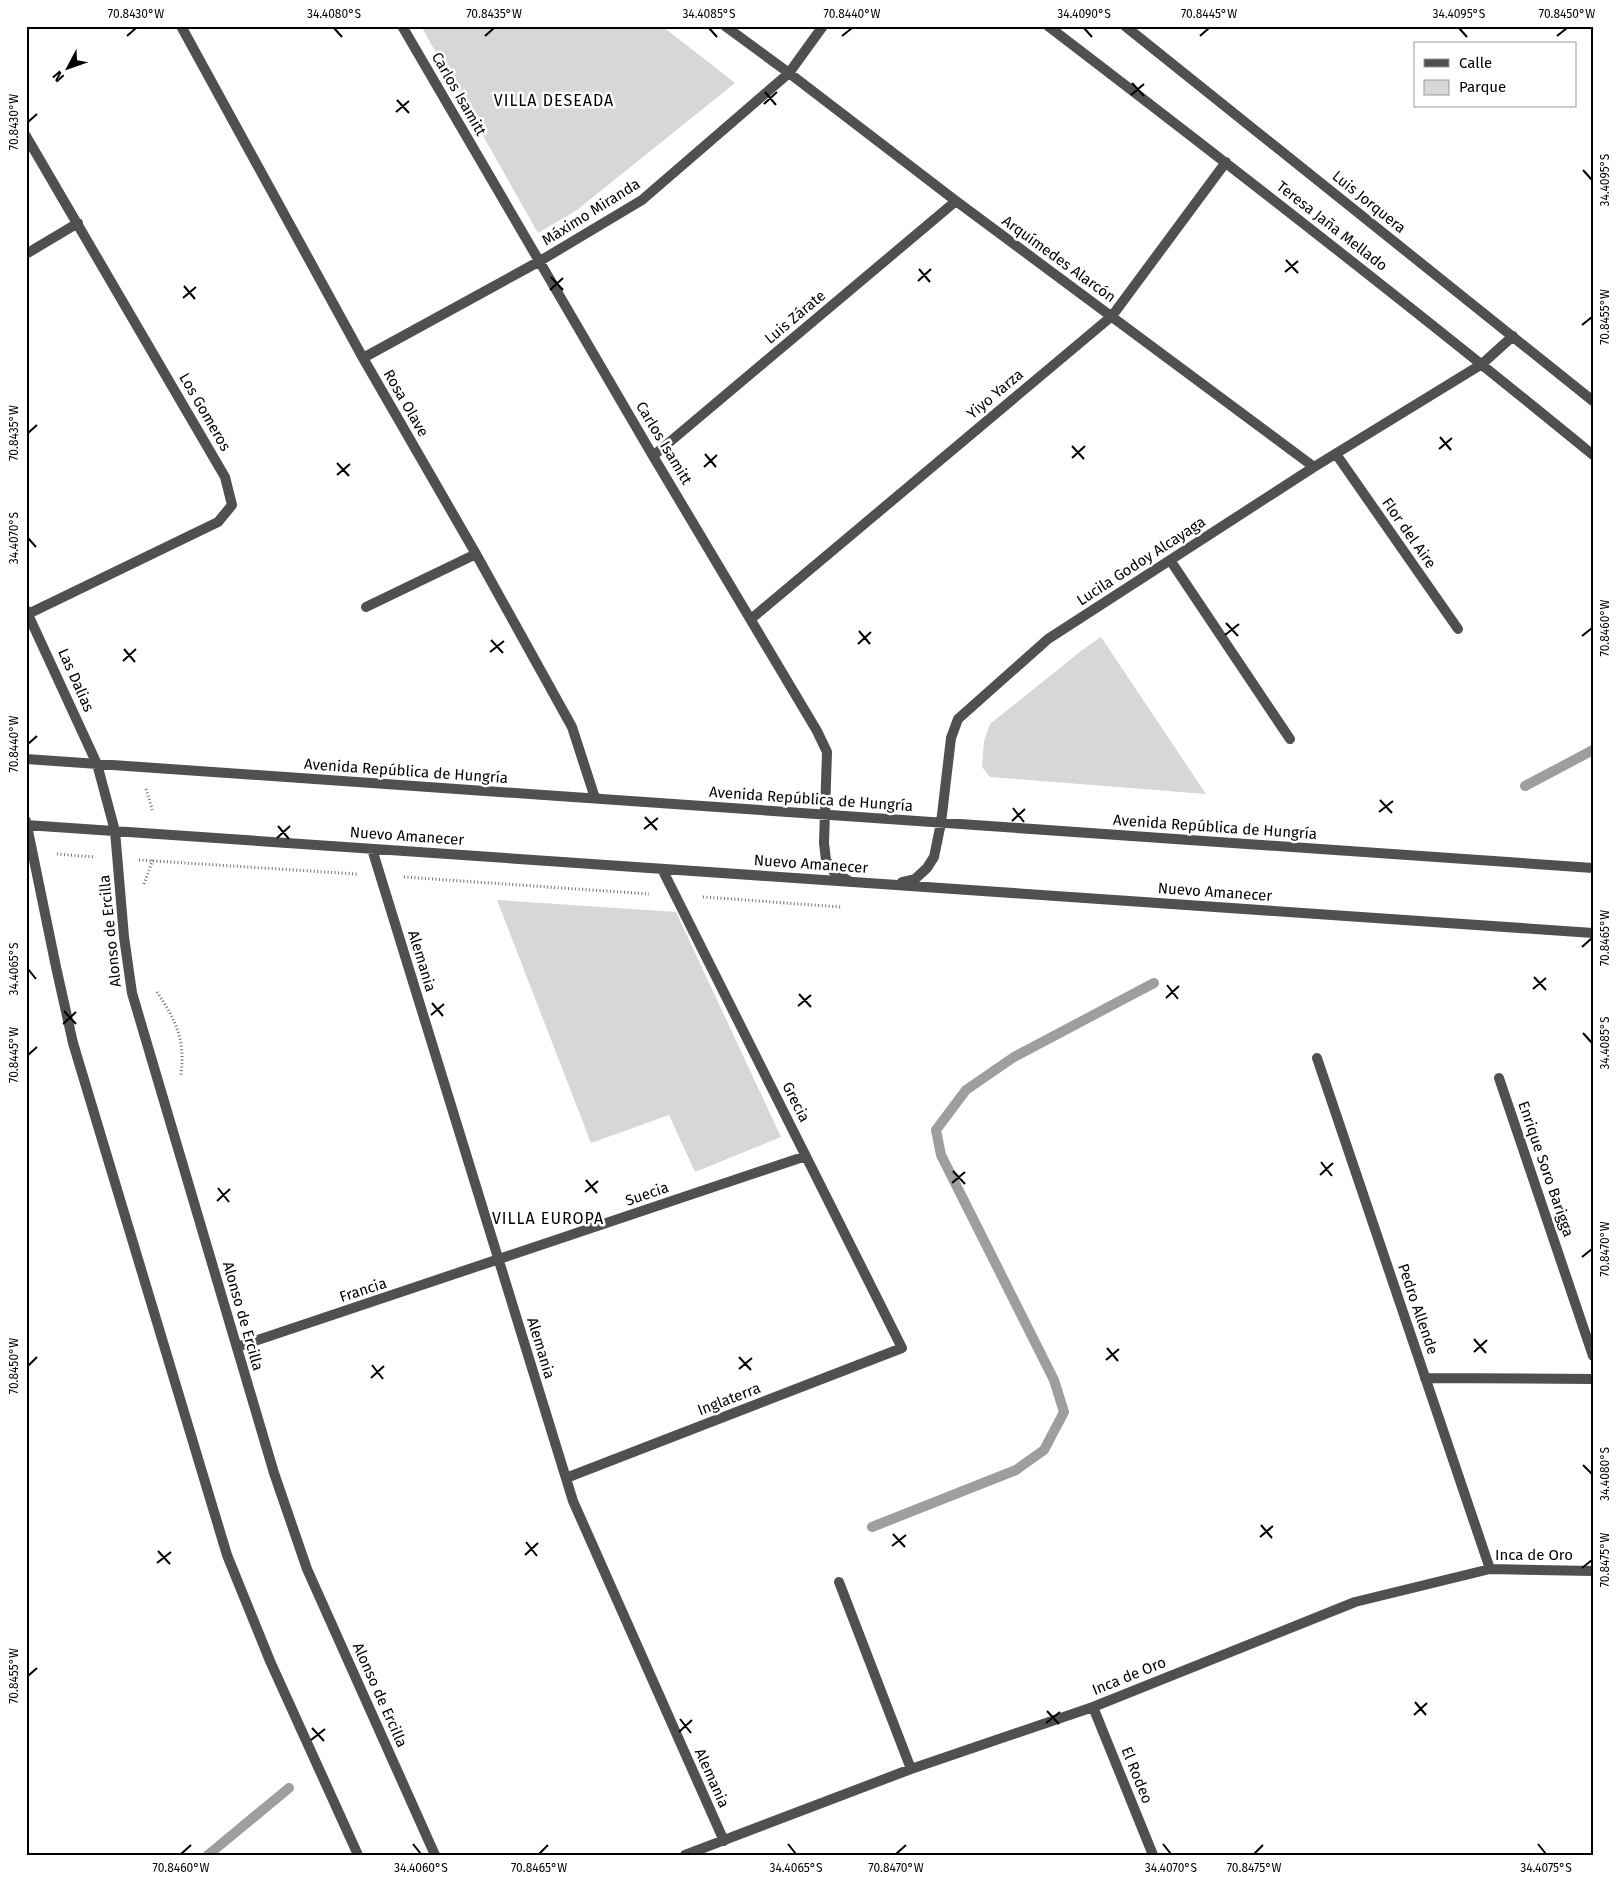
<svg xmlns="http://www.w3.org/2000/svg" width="1619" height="1881" font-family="'Fira Sans',sans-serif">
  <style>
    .green { fill: #d7d7d7 }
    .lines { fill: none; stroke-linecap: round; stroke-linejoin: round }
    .stream { stroke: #9e9e9e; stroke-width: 10 }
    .path { stroke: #727272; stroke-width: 3; stroke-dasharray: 1 2.5; stroke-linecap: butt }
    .minor { stroke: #505050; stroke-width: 10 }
    .ticks { fill: none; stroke: #000; stroke-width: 2 }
    .labels { text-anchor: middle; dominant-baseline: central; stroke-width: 5; stroke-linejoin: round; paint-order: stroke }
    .street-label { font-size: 15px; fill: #000; stroke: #fff }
    .neighbourhood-label { font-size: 16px; letter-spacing: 1px; fill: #000; stroke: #fff }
    .neatline { fill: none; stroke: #000; stroke-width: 2 }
    .ticks-label { font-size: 12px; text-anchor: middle; fill: #000 }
  </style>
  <rect width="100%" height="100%" fill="#fff"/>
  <!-- green -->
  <path class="green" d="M421,26H662L735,83L577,210L538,233Z
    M1101,637L1206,794L990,777L982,767L984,741L990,724L1081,651Z
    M497,900L676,912L781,1137L695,1172L669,1115L591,1143Z"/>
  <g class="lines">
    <!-- stream -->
    <path class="stream" d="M1525,786L1593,750
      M872,1527L1016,1470L1044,1450L1064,1412L1054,1380L941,1155L936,1130L966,1090L1014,1057L1154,983
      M208,1855L289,1788"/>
    <!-- path -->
    <path class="path" d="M146,789L153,812
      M57,854L95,857
      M139,860L357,874
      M404,877L649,894
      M144,884L153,859
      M703,897L841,907
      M157,992C177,1022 185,1039 181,1075"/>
    <!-- minor -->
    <path class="minor" d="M181,26L363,358L476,554L572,727L595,798
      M402,26L653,456L817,731L827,752L824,843L826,860L833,871L849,881
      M725,26L789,73L956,201L1314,467
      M1048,26C1231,166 1414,308 1593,455
      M1125,26L1593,401
      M26,136L225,477L232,505L218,522L28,614
      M26,254L78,223
      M363,358L540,261L642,200L789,73L823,26
      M1336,454L1458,629
      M653,456L956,201
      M1170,560L1290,739
      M366,607L476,554
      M26,610L97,764L115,831L124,937L132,993L274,1473L307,1569L435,1855
      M751,619L1112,316L1226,162
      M26,759L1593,868
      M26,821L56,967L73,1043L227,1555L270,1661L358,1855
      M26,825L1593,933
      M372,849L573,1501L724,1841
      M902,882L915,879L927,868L934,857L941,823L951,738L958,719L1048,639L1314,467L1482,364L1513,336
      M1317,1058L1490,1569
      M1499,1078L1593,1356
      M237,1347L806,1156
      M1425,1378L1593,1379
      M566,1478L902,1348L662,869
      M839,1582L911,1769
      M1093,1707L1153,1855
      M685,1855L911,1769L1093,1707L1355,1602L1490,1569L1593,1571"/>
  </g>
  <!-- ticks -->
  <path class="ticks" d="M334,28L342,37M709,28L717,37M1084,28L1092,37M1459,28L1467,37M127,36L136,28M485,36L494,28M842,36L852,28M1200,36L1209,28M1557,36L1567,28M1132,83L1144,96M765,92L776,105M1131,95L1144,84M397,100L409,113M764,104L777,92M396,112L409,101M28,122L37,114M1583,170L1592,180M1286,260L1298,273M919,269L930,282M1285,272L1298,261M551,277L563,290M918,281L931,269M184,286L195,299M550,290L563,278M183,298L196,287M1582,325L1592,317M28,433L37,425M1440,437L1451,450M1072,446L1084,459M1439,449L1452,438M705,454L716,467M1072,458L1085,446M337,463L349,476M704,467L717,455M337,475L350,464M28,538L36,547M1226,623L1238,636M859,631L870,644M1225,635L1239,624M1582,636L1592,628M491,640L503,653M858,644L871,632M124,649L135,662M490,652L504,641M123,661L136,649M28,744L37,736M1380,800L1392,813M1013,808L1024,822M1379,812L1393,801M645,817L657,830M1012,821L1025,809M278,826L289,839M644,829L658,818M277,838L290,826M1582,947L1592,938M28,969L36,979M1534,977L1546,990M1167,985L1178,999M1533,989L1546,978M799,994L811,1007M1166,998L1179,986M432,1003L443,1016M798,1006L811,995M64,1011L76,1024M431,1015L444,1004M63,1024L76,1012M1583,1033L1592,1043M28,1055L37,1047M1321,1162L1332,1176M953,1171L965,1184M1320,1175L1333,1163M586,1180L597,1193M952,1183L965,1172M218,1188L229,1202M585,1192L598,1181M217,1201L230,1189M1582,1257L1592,1249M1474,1339L1486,1353M1107,1348L1118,1361M1474,1352L1487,1340M739,1357L751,1370M1106,1360L1119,1349M372,1365L383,1379M28,1366L37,1357M739,1369L752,1358M371,1378L384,1366M1583,1465L1592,1474M1261,1525L1272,1538M893,1534L905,1547M1260,1537L1273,1526M526,1542L537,1556M892,1546L906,1535M158,1551L170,1564M525,1555L538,1543M157,1563L171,1552M1582,1568L1592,1560M28,1676L37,1668M1415,1702L1426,1715M1047,1711L1059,1724M1414,1715L1427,1703M680,1719L691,1733M1046,1723L1060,1712M312,1728L324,1741M679,1732L692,1720M311,1740L325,1729M413,1844L421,1854M788,1844L796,1854M1163,1844L1171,1854M1538,1844L1546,1854M181,1854L191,1845M539,1854L548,1845M896,1854L906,1845M1254,1854L1263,1845"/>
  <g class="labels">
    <!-- street labels -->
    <g class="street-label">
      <text transform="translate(459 94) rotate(60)">Carlos Isamitt</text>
      <text transform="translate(1369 202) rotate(39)">Luis Jorquera</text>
      <text transform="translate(591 212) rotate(-32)">Máximo Miranda</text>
      <text transform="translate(1332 226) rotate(38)">Teresa Jaña Mellado</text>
      <text transform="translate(1059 259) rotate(36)">Arquímedes Alarcón</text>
      <text transform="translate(795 317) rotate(-40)">Luis Zárate</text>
      <text transform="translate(995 394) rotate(-40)">Yiyo Yarza</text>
      <text transform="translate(406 403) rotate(60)">Rosa Olave</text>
      <text transform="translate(205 412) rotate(60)">Los Gomeros</text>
      <text transform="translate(664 443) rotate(59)">Carlos Isamitt</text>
      <text transform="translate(1409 533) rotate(55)">Flor del Aire</text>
      <text transform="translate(1141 561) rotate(-33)">Lucila Godoy Alcayaga</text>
      <text transform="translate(76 680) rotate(66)">Las Dalias</text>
      <text transform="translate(406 771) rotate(4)">Avenida República de Hungría</text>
      <text transform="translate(811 799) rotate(4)">Avenida República de Hungría</text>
      <text transform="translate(1215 827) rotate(4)">Avenida República de Hungría</text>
      <text transform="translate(407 836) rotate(4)">Nuevo Amanecer</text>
      <text transform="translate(811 864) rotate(4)">Nuevo Amanecer</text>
      <text transform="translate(1215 892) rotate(4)">Nuevo Amanecer</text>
      <text transform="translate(110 931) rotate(-96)">Alonso de Ercilla</text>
      <text transform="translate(422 961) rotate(73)">Alemania</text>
      <text transform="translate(796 1102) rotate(63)">Grecia</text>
      <text transform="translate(1546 1169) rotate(71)">Enrique Soro Barigga</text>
      <text transform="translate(647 1194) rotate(-19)">Suecia</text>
      <text transform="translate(363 1290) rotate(-18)">Francia</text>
      <text transform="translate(1418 1309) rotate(71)">Pedro Allende</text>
      <text transform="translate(243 1316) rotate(74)">Alonso de Ercilla</text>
      <text transform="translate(541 1348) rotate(73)">Alemania</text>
      <text transform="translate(729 1399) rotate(-21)">Inglaterra</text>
      <text x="1534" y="1555">Inca de Oro</text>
      <text transform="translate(1129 1676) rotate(-22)">Inca de Oro</text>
      <text transform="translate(380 1695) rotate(66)">Alonso de Ercilla</text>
      <text transform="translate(1137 1775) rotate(68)">El Rodeo</text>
      <text transform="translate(712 1778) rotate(66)">Alemania</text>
    </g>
    <!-- neighbourhood labels -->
    <g class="neighbourhood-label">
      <text x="554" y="100">VILLA DESEADA</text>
      <text x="548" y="1218">VILLA EUROPA</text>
    </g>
  </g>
  <!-- border -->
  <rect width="1619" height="1881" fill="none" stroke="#ffffff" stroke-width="55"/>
  <!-- legend -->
  <rect x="1414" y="42" width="162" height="65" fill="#ffffff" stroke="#999999"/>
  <rect x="1424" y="59" width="25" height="8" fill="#505050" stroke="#999999"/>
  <text x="1459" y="68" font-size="15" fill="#000000">Calle</text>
  <rect x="1424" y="80" width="25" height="15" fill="#d7d7d7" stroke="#999999"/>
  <text x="1459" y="92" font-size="15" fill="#000000">Parque</text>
  <!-- north arrow -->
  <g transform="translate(68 68) rotate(229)" stroke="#ffffff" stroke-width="4" paint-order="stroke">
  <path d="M0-4L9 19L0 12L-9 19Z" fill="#000000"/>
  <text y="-8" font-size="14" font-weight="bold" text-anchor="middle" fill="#000000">N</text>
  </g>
  <rect x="28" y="28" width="1564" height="1826" class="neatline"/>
  <g class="ticks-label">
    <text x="136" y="18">70.8430°W</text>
    <text x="334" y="18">34.4080°S</text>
    <text x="494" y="18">70.8435°W</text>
    <text x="709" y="18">34.4085°S</text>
    <text x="852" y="18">70.8440°W</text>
    <text x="1084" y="18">34.4090°S</text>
    <text x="1209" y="18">70.8445°W</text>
    <text x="1459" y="18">34.4095°S</text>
    <text x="1567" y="18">70.8450°W</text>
    <text transform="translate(14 122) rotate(-90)" y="4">70.8430°W</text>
    <text transform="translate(1605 180) rotate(-90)" y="4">34.4095°S</text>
    <text transform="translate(1605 317) rotate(-90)" y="4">70.8455°W</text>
    <text transform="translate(14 433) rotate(-90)" y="4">70.8435°W</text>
    <text transform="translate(14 538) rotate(-90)" y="4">34.4070°S</text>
    <text transform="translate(1605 628) rotate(-90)" y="4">70.8460°W</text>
    <text transform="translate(14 744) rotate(-90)" y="4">70.8440°W</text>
    <text transform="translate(1605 938) rotate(-90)" y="4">70.8465°W</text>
    <text transform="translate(14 969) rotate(-90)" y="4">34.4065°S</text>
    <text transform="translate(1605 1043) rotate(-90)" y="4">34.4085°S</text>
    <text transform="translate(14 1055) rotate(-90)" y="4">70.8445°W</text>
    <text transform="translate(1605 1249) rotate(-90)" y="4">70.8470°W</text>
    <text transform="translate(14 1366) rotate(-90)" y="4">70.8450°W</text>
    <text transform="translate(1605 1474) rotate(-90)" y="4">34.4080°S</text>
    <text transform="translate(1605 1560) rotate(-90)" y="4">70.8475°W</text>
    <text transform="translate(14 1676) rotate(-90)" y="4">70.8455°W</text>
    <text x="181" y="1872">70.8460°W</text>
    <text x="421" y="1872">34.4060°S</text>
    <text x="539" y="1872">70.8465°W</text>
    <text x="796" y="1872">34.4065°S</text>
    <text x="896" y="1872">70.8470°W</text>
    <text x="1171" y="1872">34.4070°S</text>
    <text x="1254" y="1872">70.8475°W</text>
    <text x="1546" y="1872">34.4075°S</text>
  </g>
</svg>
